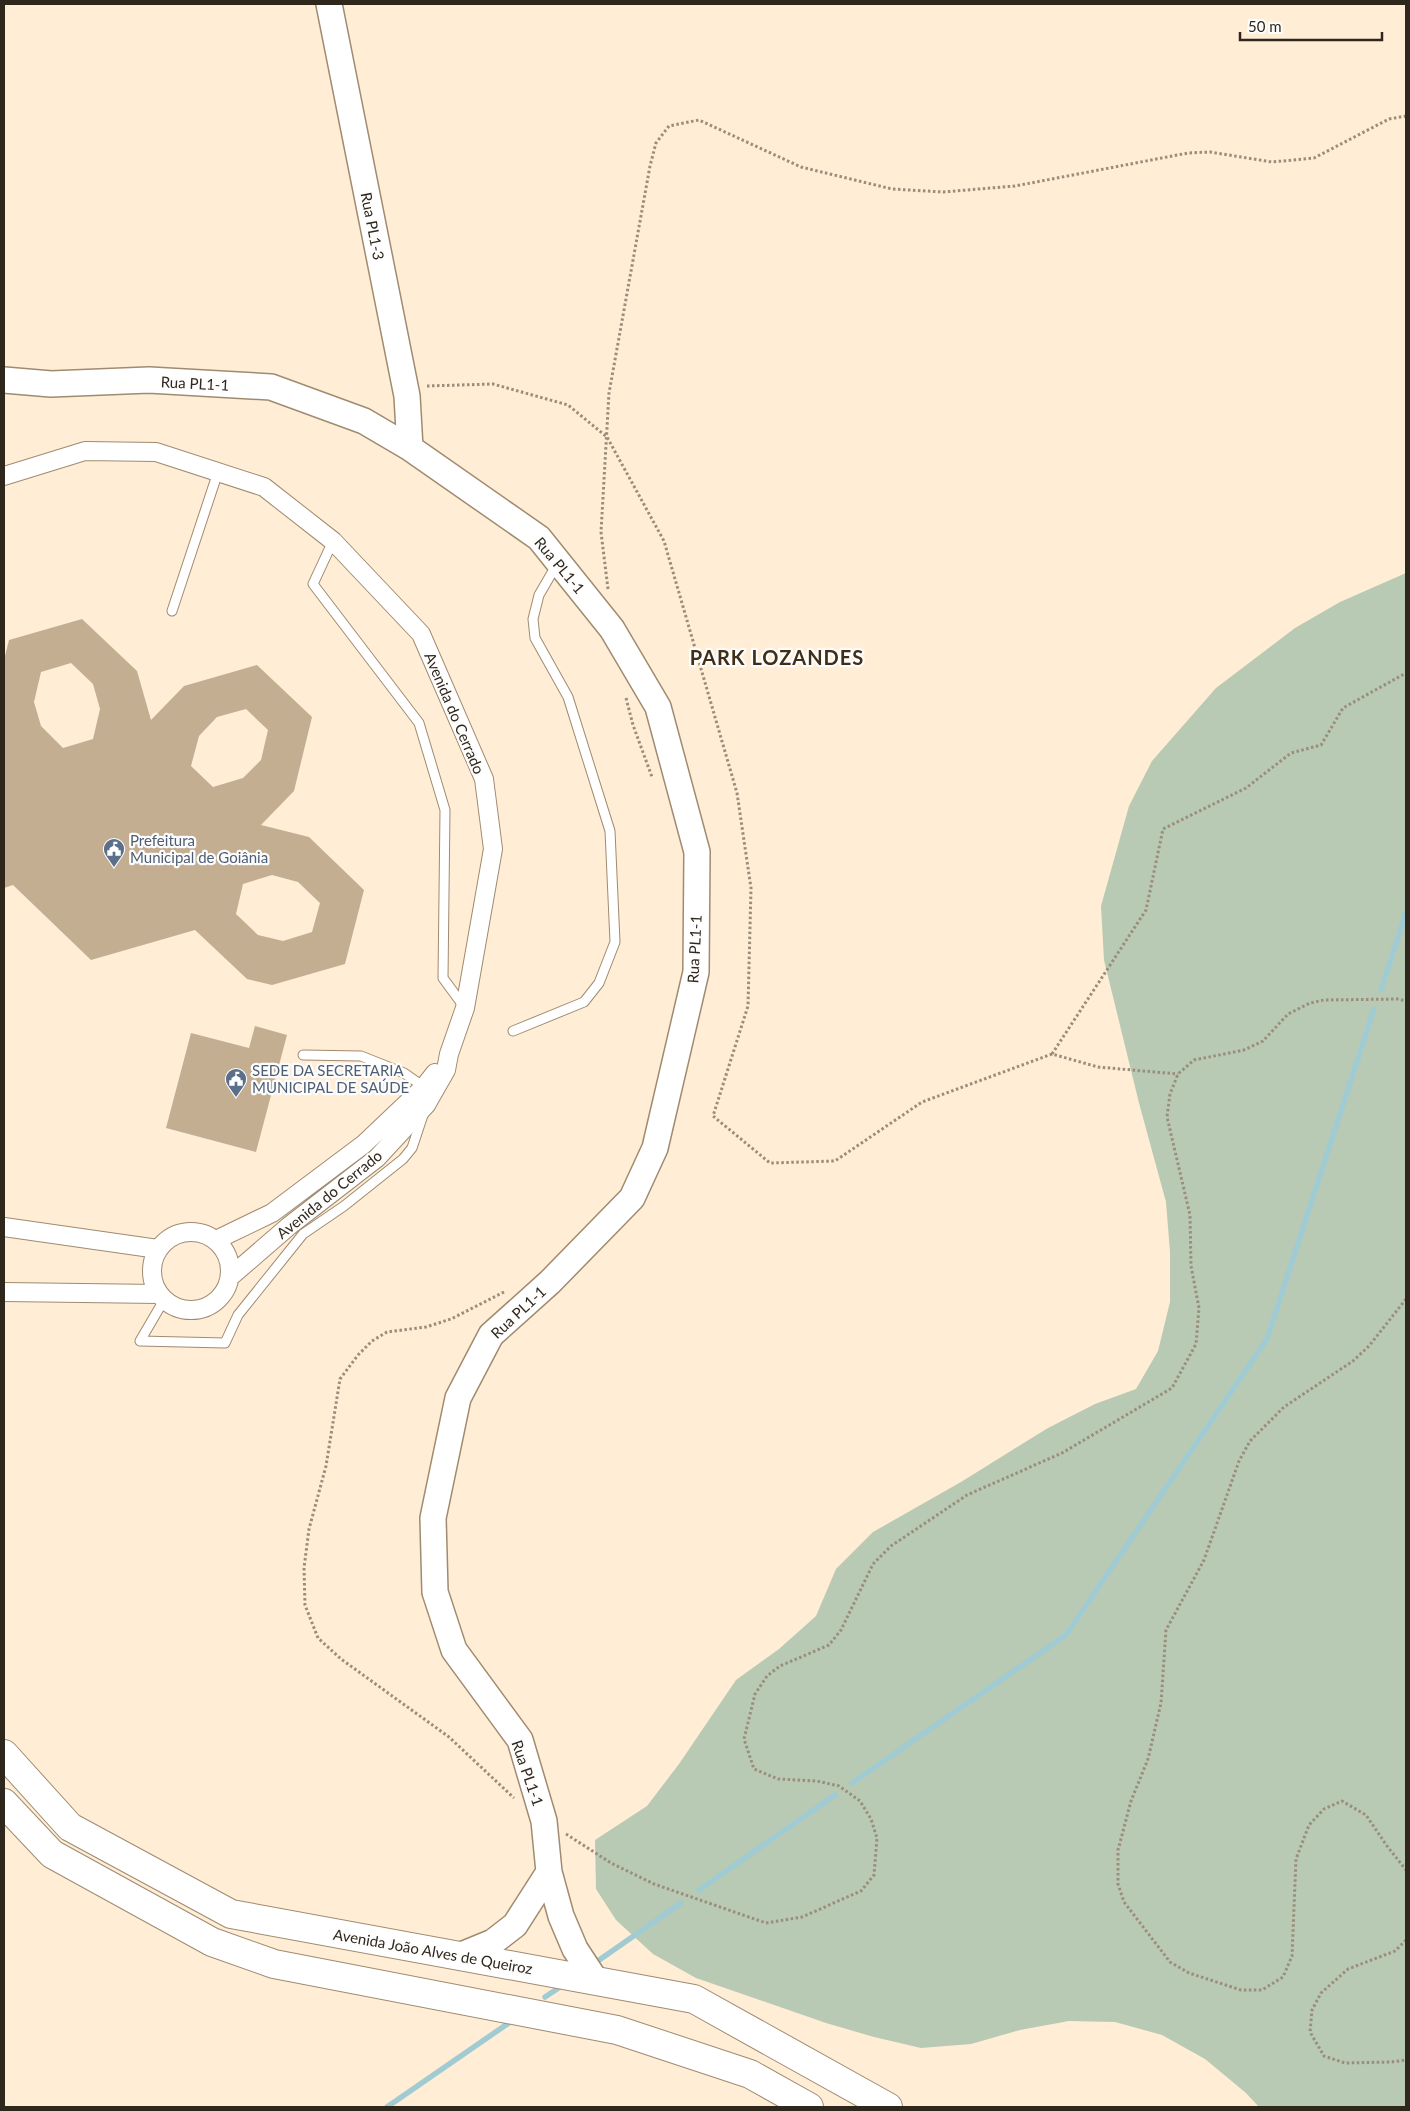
<svg xmlns="http://www.w3.org/2000/svg" width="1410" height="2111" font-family="Lato,sans-serif">
  <style>
    .green { fill: #b8cab3 }
    .lines { fill: none; stroke-linecap: round; stroke-linejoin: round }
    .stream { stroke: #a1cbd2; stroke-width: 5.5 }
    .building { fill: #c3ae92; fill-rule: evenodd }
    .lane-casing { stroke: #9f8b70; stroke-width: 11 }
    .street-casing { stroke: #9f8b70; stroke-width: 20 }
    .secondary-casing { stroke: #9f8b70; stroke-width: 28 }
    .primary-casing { stroke: #9f8b70; stroke-width: 30 }
    .path { stroke: #9b8d7c; stroke-width: 3; stroke-dasharray: 2.5 2.5; stroke-linecap: butt }
    .lane { stroke: #fff; stroke-width: 9 }
    .street { stroke: #fff; stroke-width: 18 }
    .secondary { stroke: #fff; stroke-width: 25 }
    .primary { stroke: #fff; stroke-width: 28 }
    .labels { text-anchor: middle; dominant-baseline: central; stroke-width: 4.5; stroke-linejoin: round; paint-order: stroke }
    .street-label { font-size: 15px; fill: #2f271c; stroke: #fdfdfd }
    .service-label { font-size: 15px; fill: #4e5e75; stroke: #fdfdfd; text-anchor: start }
    .district-label { font-size: 20px; font-weight: bold; letter-spacing: 1px; fill: #402f16; stroke: #fdfdfd }
  </style>
  <rect width="100%" height="100%" fill="#ffedd5"/>
  <!-- green -->
  <path class="green" d="M1406,573V2107H1259L1246,2093L1205,2059L1162,2035L1115,2022L1069,2021L1020,2030L971,2044L921,2048L874,2037L826,2023L696,1978L653,1954L616,1920L596,1889L595,1840L647,1806L679,1764L736,1680L779,1649L816,1616L836,1569L873,1532L961,1482L1048,1428L1095,1404L1136,1389L1158,1351L1170,1302V1252L1166,1202L1139,1103L1104,960L1101,906L1129,806L1152,761L1216,688L1295,628L1340,602Z"/>
  <g class="lines">
    <!-- stream -->
    <path class="stream" d="M1381,990L1406,912
      M852,1783L1066,1635L1267,1339L1374,1009
      M699,1890L835,1795
      M592,1965L681,1903
      M545,1997L563,1985
      M387,2107L513,2020"/>
  </g>
  <!-- building -->
  <path class="building" d="M82,619L137,671L151,720L184,686L257,665L312,717L294,791L261,825L309,837L364,890L345,964L272,985L247,979L195,930L91,960L13,885L4,888V660L9,640ZM71,663L93,684L100,709L93,739L63,748L41,726L34,702L41,672ZM246,709L268,730L261,760L243,778L213,787L191,766L199,736L217,717ZM272,875L298,882L320,903L312,932L283,941L258,935L236,914L243,884Z
    M255,1026L287,1035L256,1152L166,1128L191,1033L249,1048Z"/>
  <g class="lines">
    <!-- lane casing -->
    <g class="lane-casing">
      <path id="lane" d="M333,541L313,584L419,723L445,810L443,978L465,1008
        M172,611L218,472
        M513,1031L584,1002L599,983L615,942L610,831L568,697L535,638L533,619L539,595L557,564
        M303,1055L361,1056L404,1073L424,1087L425,1090
        M164,1300L140,1341L225,1343L238,1315L303,1234L344,1206L403,1159L412,1148L424,1112"/>
    </g>
    <!-- street casing -->
    <g class="street-casing">
      <path id="street" d="M4,476L85,451L156,452L264,487L333,541L421,634L484,779L493,849L465,1008L449,1054L446,1070L426,1105L377,1158L289,1226L230,1277
        M4,1227L158,1249
        M152 1271a39 39 0 1 1 78 0a39 39 0 1 1-78 0Z
        M216,1240L272,1213L364,1144L424,1087L435,1073
        M4,1292L159,1294"/>
    </g>
    <!-- secondary casing -->
    <g class="secondary-casing">
      <path id="secondary" d="M329,4L407,396L410,448
        M4,380L51,384L149,380L271,387L364,421L410,448L539,538L612,629L658,707L697,852L696,972L655,1148L632,1198L550,1282L491,1335L458,1398L433,1518L435,1592L454,1650L520,1740L544,1821L549,1872L561,1916L575,1949L596,1981
        M459,1956L493,1942L515,1925L549,1872"/>
    </g>
    <!-- primary casing -->
    <g class="primary-casing">
      <path id="primary" d="M4,1754L70,1827L231,1914L694,1999L888,2107
        M4,1803L52,1854L212,1942L274,1964L617,2030L750,2074L809,2107"/>
    </g>
    <!-- path -->
    <path class="path" d="M427,386L493,384L568,405L607,437L664,541L737,793L751,888L748,1006L713,1116L770,1163L835,1161L922,1102L1052,1054L1098,1067L1178,1074
      M608,589L601,532L609,393L650,166L656,143L669,126L699,120L801,167L892,189L943,192L1015,186L1188,153L1210,152L1272,162L1314,158L1389,119L1406,116
      M626,698L633,725L652,777
      M1052,1054L1146,910L1163,829L1246,788L1291,753L1321,745L1343,708L1406,673
      M504,1292L451,1319L426,1327L387,1332L372,1341L358,1355L340,1379L326,1466L309,1529L304,1568L305,1605L318,1638L341,1659L449,1737L514,1798
      M1406,1299L1369,1346L1353,1361L1284,1407L1250,1441L1239,1461L1204,1560L1166,1630L1161,1703L1148,1759L1131,1801L1118,1850V1884L1124,1902L1170,1962L1189,1973L1241,1990H1262L1283,1977L1292,1956L1296,1859L1309,1825L1324,1809L1342,1801L1366,1815L1387,1846L1406,1870
      M566,1834L611,1863L654,1884L766,1923L802,1917L861,1891L874,1875L877,1838L871,1819L860,1801L839,1786L817,1781L778,1779L754,1769L744,1739L755,1694L767,1676L780,1666L829,1645L841,1630L873,1564L891,1546L967,1495L1062,1453L1172,1388L1196,1344L1199,1308L1191,1266L1190,1215L1167,1117L1170,1094L1178,1074L1194,1060L1244,1050L1263,1041L1288,1014L1310,1003L1324,1000L1398,999L1406,1001
      M1406,1940L1395,1951L1348,1969L1321,1993L1312,2010L1310,2032L1324,2056L1345,2063L1391,2062L1406,2060"/>
    <!-- lane -->
    <use href="#lane" class="lane"/>
    <!-- street -->
    <use href="#street" class="street"/>
    <!-- secondary -->
    <use href="#secondary" class="secondary"/>
    <!-- primary -->
    <use href="#primary" class="primary"/>
  </g>
  <!-- icons -->
  <defs>
    <g id="civic-pin" transform="scale(1.125)"><path d="M0 17L-7.5 6A9.5 9.5 0 1 1 7.5 6Z" fill="#5c6f8a" stroke="#fdfdfd"/><path d="M-.6-6.5H3V-4.5H.6V-3L4-1V1h2V6H-6V1h2V-1L-.6-3ZM-1.2 2.5V6h2.4V2.5Z" fill="#fff"/></g>
  </defs>
  <g fill-rule="evenodd">
    <use href="#civic-pin" x="114" y="849"/>
    <use href="#civic-pin" x="236" y="1079"/>
  </g>
  <g class="labels">
    <!-- street labels -->
    <g class="street-label">
      <text transform="translate(373 226) rotate(79)">Rua PL1-3</text>
      <text transform="translate(195 383) rotate(3)">Rua PL1-1</text>
      <text transform="translate(560 565) rotate(50)">Rua PL1-1</text>
      <text transform="translate(455 713) rotate(67)">Avenida do Cerrado</text>
      <text transform="translate(694 949) rotate(-87)">Rua PL1-1</text>
      <text transform="translate(329 1194) rotate(-39)">Avenida do Cerrado</text>
      <text transform="translate(518 1312) rotate(-43)">Rua PL1-1</text>
      <text transform="translate(528 1773) rotate(71)">Rua PL1-1</text>
      <text transform="translate(433 1951) rotate(10)">Avenida João Alves de Queiroz</text>
    </g>
    <!-- service labels -->
    <g class="service-label">
      <text x="130" y="840">Prefeitura<tspan x="130" dy="17">Municipal de Goiânia</tspan></text>
      <text x="252" y="1070">SEDE DA SECRETARIA<tspan x="252" dy="17">MUNICIPAL DE SAÚDE</tspan></text>
    </g>
    <!-- district labels -->
    <g class="district-label">
      <text x="777" y="657">PARK LOZANDES</text>
    </g>
  </g>
  <!-- border -->
  <rect width="1410" height="2111" fill="none" stroke="#2f271c" stroke-width="10"/>
  <!-- scale -->
  <path d="M1240 32v8h142v-8" fill="none" stroke="#2f271c" stroke-width="2.5"/>
  <text x="1248" y="32" font-size="15" fill="#2f271c" stroke="#fdfdfd" stroke-width="4" paint-order="stroke">50 m</text>
</svg>
